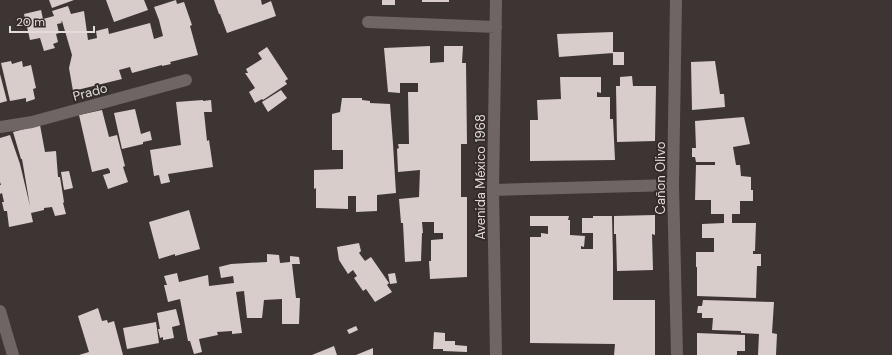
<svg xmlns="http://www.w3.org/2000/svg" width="892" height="355" font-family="'DM Sans',sans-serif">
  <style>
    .building { fill: #d8cdcb }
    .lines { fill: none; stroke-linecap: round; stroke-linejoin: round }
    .minor { stroke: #6f6564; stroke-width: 12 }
    .labels { text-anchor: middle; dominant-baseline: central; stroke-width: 4; stroke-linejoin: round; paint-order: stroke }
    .street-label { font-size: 13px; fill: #e2dcdb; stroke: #332b2a }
  </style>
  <rect width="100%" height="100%" fill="#3d3534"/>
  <!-- building -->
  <path class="building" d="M49,0H74L52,8Z
    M106,0H144L148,10L114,22Z
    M176,0L177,4L184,2L192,25L190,26L198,55L170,62L171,64L162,66V65L132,73L130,67L119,70L122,79L73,91L69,68L72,55L62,21L61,22L62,23L57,24L59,33L56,34L58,42L53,44L55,48L44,51L40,38L30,40L24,14L41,10L43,19L54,16L52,11L68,6L71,14L84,11L88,40L97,38L96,31L108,28L109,34L150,23L154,39L163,36L159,20L154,7Z
    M214,0H261L262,5L271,1L276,16L227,33L220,14H219Z
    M382,0H395V5H382Z
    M422,0H449V2H422Z
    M613,32V53L559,57L557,34Z
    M430,46V63L444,62V46H463L462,63H466L467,144H461V197H467V277L430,279L429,261H431V240L443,239V233H434V222H422L423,233H422L421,261L405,262L403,223H401L399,199L419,197L420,170L398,172L397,149L399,148L398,144H409L408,92H418V83H400V93L388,92L384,48Z
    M267,47L288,79L285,81L287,84L263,100L262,99L255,103L249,92L255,88L245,73H248L246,69L262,59L258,53Z
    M613,52H624V65H613Z
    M11,61L12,64L22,61L23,67L31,65L36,88L33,89L35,99L26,102V98L10,101L1,63Z
    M715,61L720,94H724L725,107L692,110L691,62Z
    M0,74L7,101L0,103Z
    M632,76L633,86H656L655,141L617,142L616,86H620V77Z
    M560,77H601V93L597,92V97H610V119H613L615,160L530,161V120H538L537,100L561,99Z
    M281,90L287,98L268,112L262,102Z
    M342,98H362V100L370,101V103L390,104L393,144L396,193L377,195V211L356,212V196H348V209L316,208V188L314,189V170L343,169V150H332V114L340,112Z
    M203,100V101L211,100L212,112H204L207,141L209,140L213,167L168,174L170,182L161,184L159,175L154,176L150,150L181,145L176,102Z
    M135,109L141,134L150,131L152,140L143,142V144L122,149L114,113Z
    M102,110L109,137L117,135L125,166L123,167L128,182L108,189L103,175L110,173V171L108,168L92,172L79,115Z
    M744,117L750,144L733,147L736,165H740L741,176L751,177V190H753V201H740V214H732V223H756L755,251H753V254H761V266H757L756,298L697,296V267H696V252H714V238H702V224L724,223V214H711V200H695L696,165H715V162H696L695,157H692V148H696L695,121Z
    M40,125L45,152L56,151L58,177H60L64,202L63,203L66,214L55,216L52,207L44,208V210L31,213L33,222L9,227L7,211H4L2,202H4L2,193L0,194V185H1L0,182V138L10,135L20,164L30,206L22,159H21L13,132Z
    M69,171L73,188L64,190L61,172Z
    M189,210L200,249L175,256V254L159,259L149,222Z
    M655,215V235L652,234L653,270L617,271L616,234H614V216Z
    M530,216H569L568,220H570V235L585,236L584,247L581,246V249H593V233H582V218H593V216H612L613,259V300H655V355H614L615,344L530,343V237H541V233L548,234V226H530Z
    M359,243L361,251L359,253L365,261L371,257L389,283L387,285L392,292L375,302L366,289L363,291L354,278L357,276L353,270L348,274L339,260L337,247Z
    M267,254L279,255L280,263L290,262V256L299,257L300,264H292L296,298H300L299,324H282V299L264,300L262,318H247L244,291L236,292L242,333L232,334V331L217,332L218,335L199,339L202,352L194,354L190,341H188L180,299L168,302L164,285H167L164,276L177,273L179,282L208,275L209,286L234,283L233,276L221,278L219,267L231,264L267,262Z
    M395,273L397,283L390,284L388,274Z
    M703,300L774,302L772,333L777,334L776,355H758L759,334L741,333V331L712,330L713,318H702V313H697L698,306H702Z
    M98,308L102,321L107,320L108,323L114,321L123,355H79L89,352L78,316Z
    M176,309L180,325L172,327L174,338L163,340V337L160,338L158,329H160L157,313Z
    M156,322L159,343L127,349L123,328Z
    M356,326L358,330L349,334L347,330Z
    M434,332L445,333V341H455V345L467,346V352L443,351V349H433Z
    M697,333L745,335V351H737V355H697Z
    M334,346L337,355H312Z
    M373,348V355H356Z"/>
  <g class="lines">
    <!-- minor -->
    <path class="minor" d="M676,0L673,185L677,355
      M368,22L496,27
      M0,127L32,122L186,80
      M493,190L673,185
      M0,311L13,355
      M496,355L493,190L496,0"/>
  </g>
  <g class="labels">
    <!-- street labels -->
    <g class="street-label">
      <text transform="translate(90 92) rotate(-15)">Prado</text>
      <text transform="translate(480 177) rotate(-90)">Avenida México 1968</text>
      <text transform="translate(660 178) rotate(-90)">Cañon Olivo</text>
    </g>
  </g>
  <!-- scale -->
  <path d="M10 26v6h84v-6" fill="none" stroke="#e2dcdb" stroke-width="2"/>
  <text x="16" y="26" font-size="12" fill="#e2dcdb" stroke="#332b2a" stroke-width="3" paint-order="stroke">20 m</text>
</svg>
